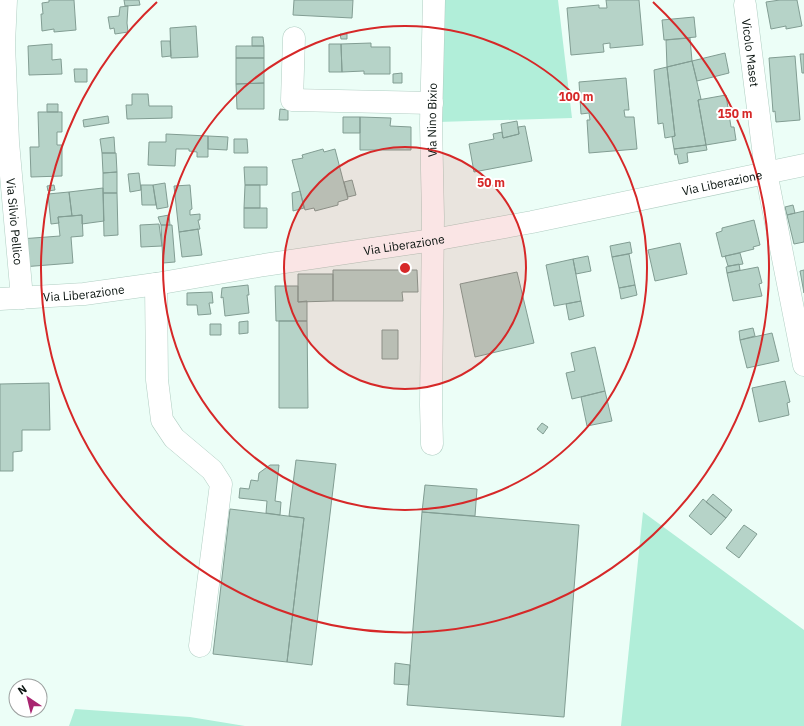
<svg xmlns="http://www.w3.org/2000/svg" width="804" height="726" font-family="'IBM Plex Sans',sans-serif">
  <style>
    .green { fill: #b1eed9 }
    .building { fill: #b6d3c8; stroke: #829d93 }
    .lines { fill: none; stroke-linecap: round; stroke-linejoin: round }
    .minor-casing { stroke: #b1cec3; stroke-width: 23 }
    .major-casing { stroke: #b1cec3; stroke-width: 23 }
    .minor { stroke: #fff; stroke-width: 22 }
    .major { stroke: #fff; stroke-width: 22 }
    .ring { fill: none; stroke: #d62828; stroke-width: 2 }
    .labels { text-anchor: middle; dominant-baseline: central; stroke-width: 4; stroke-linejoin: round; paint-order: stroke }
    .street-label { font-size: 12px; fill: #08120e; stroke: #fff }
    .centre { fill: #d62828; stroke: #fff; stroke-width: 2 }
    .ring-label { font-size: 12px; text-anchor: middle; font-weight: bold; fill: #d62828; stroke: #fff; stroke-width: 4; stroke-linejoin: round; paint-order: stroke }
  </style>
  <rect width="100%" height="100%" fill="#ecfef7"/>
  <!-- green -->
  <path class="green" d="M445,0H558L572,118L438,122Z
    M643,512L804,630V726H621Z
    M75,709L190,717L245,726H69Z"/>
  <!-- building -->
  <path class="building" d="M49,0H74L76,30L54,32V29L42,31L41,14H43L42,3L49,2Z
    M124,0H139L140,5L125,6Z
    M294,0H353L352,18L293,15Z
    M606,0H639L643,45L610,48V43L603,44L604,52L571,55L567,8L599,5V8H607Z
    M780,0H797L802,26L786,29V26L771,29L766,2Z
    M128,6L127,23L128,32L115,34L114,28L110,29L108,17L119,16L120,7Z
    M694,17L696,37L664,40L662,20Z
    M196,26L198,57L171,58L170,28Z
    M340,34H347V39H341Z
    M252,37H263L264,46H252Z
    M690,38L692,61L667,67L666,40Z
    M161,41H170L171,56L162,57Z
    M371,43V47H390V74H364V71L342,72L341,44Z
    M52,44V60L61,59L62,74L29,75L28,46Z
    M329,44H341L342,72H329Z
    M236,46H264V58H236Z
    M725,53L729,73L697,81L692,61Z
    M800,54H804V73H802Z
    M795,56L800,120L776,122L775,111L773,112L769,58Z
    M236,58H264V83L236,84Z
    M692,61L701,99L698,100L706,145L674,149L672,137L675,136L667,67Z
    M667,67L675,136L665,138L663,123L658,124L654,70Z
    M74,69H87V82H75Z
    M402,73V83H393V74Z
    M626,78L629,110H624L625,117H634L637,149L589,153L587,120H590L589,113L581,114L579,82Z
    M264,83V109H237L236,84Z
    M132,94H148L149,106H172V118L127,119L126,105H132Z
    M726,95L731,127H734L736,140L706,145L698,100Z
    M47,104H58V112H47Z
    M280,109L288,110V120H279Z
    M38,112H62V132H57V145H62V176L31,177L30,147H39Z
    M108,116L109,123L84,127L83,120Z
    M343,117H360V133H343Z
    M360,117L391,118L390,126L411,127V150H360Z
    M517,121L519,134L503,138L501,124Z
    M525,126L532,161L474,172L469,144L494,139L493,134L502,132L503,138L519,134L518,127Z
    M166,134L208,136V157H197V152L189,151V149H176L175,166L148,165L149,142H166Z
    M208,136L228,137L227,150L208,149Z
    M114,137L115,153H102L100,139Z
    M234,139H247L248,153H234Z
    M706,145L707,150L687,153L688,162L679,164L677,154L675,155L674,149Z
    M323,149L324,152L335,149L348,199L338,202V205L315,211L314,208L305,210L292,160L303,158L302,155Z
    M102,153H116L117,172L103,173Z
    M244,167H267V185H245Z
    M117,172V193H103V173Z
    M139,173L141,190L130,192L128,174Z
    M352,180L356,195L348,197L344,182Z
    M165,183L168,207L157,209L153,185Z
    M54,185L55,190L48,191L47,186Z
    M141,185H153L156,205H142Z
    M190,185L192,209L190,210V215L200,214V220H198L200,229L179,232L174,186Z
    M245,185H260V208H244Z
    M103,188L104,221L82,224V215L72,216L69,192Z
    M300,191L304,208L293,211L292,193Z
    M69,192L72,216L58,217L59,223L51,224L48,194Z
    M103,193H117L118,235L104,236Z
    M793,205L795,213L787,215L785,207Z
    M244,208H267V228H244Z
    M804,211V242L794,244L787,215Z
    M82,215L83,236L71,237L73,263L22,267L20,239L60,236L58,217Z
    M169,215L170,225H161L158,217Z
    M754,220L760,245L753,247L754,249L722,257L716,233L722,231V228Z
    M159,224L162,246L141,247L140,225Z
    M161,225H172L175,262L163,263Z
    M198,229L202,255L182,257L179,232Z
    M630,242L632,253L612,257L610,246Z
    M680,243L687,274L655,281L648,250Z
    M740,253L743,264L728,266L725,256Z
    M629,254L635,285L619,288L612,257Z
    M588,256L591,271L576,274L573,259Z
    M573,259L581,301L554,306L546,265Z
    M739,264L740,270L727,273L726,267Z
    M758,267L762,283L759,284L762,296L733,301L727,273Z
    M333,270H417L418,292H402L403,301H333Z
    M804,270V293L800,271Z
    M517,272L534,343L475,357L460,284Z
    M298,274H333V301L298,302Z
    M248,285L249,295H247L249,313L225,316L223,297L221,298L222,288Z
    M635,285L637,295L621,299L619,288Z
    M275,286H298V302L307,301V321H276Z
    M212,292L213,303H209L211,314L198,315L197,305H187V293Z
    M581,301L584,316L569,320L566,304Z
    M248,321V333L239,334V322Z
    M279,321H307L308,408H279Z
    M210,324H221V335H210Z
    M753,328L755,336L740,340L739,331Z
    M382,330H398V359H382Z
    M772,333L779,361L747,368L740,340Z
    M595,347L605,391L572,399L566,373L575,371L571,353Z
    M785,381L790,402L787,403L789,415L759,422L752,388Z
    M49,383L50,430H22V451L13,452V471H0V384Z
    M605,391L612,421L587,426L581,397Z
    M542,423L548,427L543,434L537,429Z
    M296,460L336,464L312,665L287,662L304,518L289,516Z
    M270,465H279L275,501L281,502L280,515L266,513L267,501L239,498L240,488L249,489L251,480L258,481L259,473Z
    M425,485L477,489L475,516L422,512Z
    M713,494L732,510L726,518L706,502Z
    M703,499L726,518L711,535L689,516Z
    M230,509L304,518L287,662L213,654Z
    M422,512L579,525L564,717L407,705Z
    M744,525L757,534L739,558L726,548Z
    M395,663L410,665L409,685L394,684Z"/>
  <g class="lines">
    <!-- minor casing -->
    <g class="minor-casing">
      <g id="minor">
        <path id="s1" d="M6,0L4,44L8,142L22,298"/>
        <path id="s2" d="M745,5L766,172L804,365"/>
        <path d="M294,38L292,100L432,103"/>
        <path d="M156,284L157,380L162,420L174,438L212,470L221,484L200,646"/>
        <path id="s3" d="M432,444L431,405L433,217L431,123L434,0"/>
      </g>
    </g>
    <!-- major casing -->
    <g class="major-casing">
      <g id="major">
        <path id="s4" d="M0,299L84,294L156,284L264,265L433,240L532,222L804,165"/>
      </g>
    </g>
    <!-- minor -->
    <use href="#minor" class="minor"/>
    <!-- major -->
    <use href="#major" class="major"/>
  </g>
  <!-- distance rings -->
  <circle cx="405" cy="268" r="121" fill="#d62828" fill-opacity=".12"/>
  <g class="ring">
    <circle cx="405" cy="268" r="121"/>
    <circle cx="405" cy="268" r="242"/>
    <path d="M653 2A364 364 0 1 1 157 2"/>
  </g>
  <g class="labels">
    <!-- street labels -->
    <g class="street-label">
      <text stroke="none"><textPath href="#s2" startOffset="48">Vicolo Maset</textPath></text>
      <text stroke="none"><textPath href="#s3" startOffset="324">Via Nino Bixio</textPath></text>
      <text stroke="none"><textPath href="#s4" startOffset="732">Via Liberazione</textPath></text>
      <text stroke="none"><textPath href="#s1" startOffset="222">Via Silvio Pellico</textPath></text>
      <text stroke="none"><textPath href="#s4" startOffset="408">Via Liberazione</textPath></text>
      <text stroke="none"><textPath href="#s4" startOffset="84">Via Liberazione</textPath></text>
    </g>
  </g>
  <circle cx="405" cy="268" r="6" class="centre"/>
  <g class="ring-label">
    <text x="576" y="101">100 m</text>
    <text x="735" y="118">150 m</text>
    <text x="491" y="187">50 m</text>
  </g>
  <!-- north arrow -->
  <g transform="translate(28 698) rotate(325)"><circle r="19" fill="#ffffff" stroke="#9ca09f"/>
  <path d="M0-3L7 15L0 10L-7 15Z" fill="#a82470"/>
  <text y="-6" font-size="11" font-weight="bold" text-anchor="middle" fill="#08120e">N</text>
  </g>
</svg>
